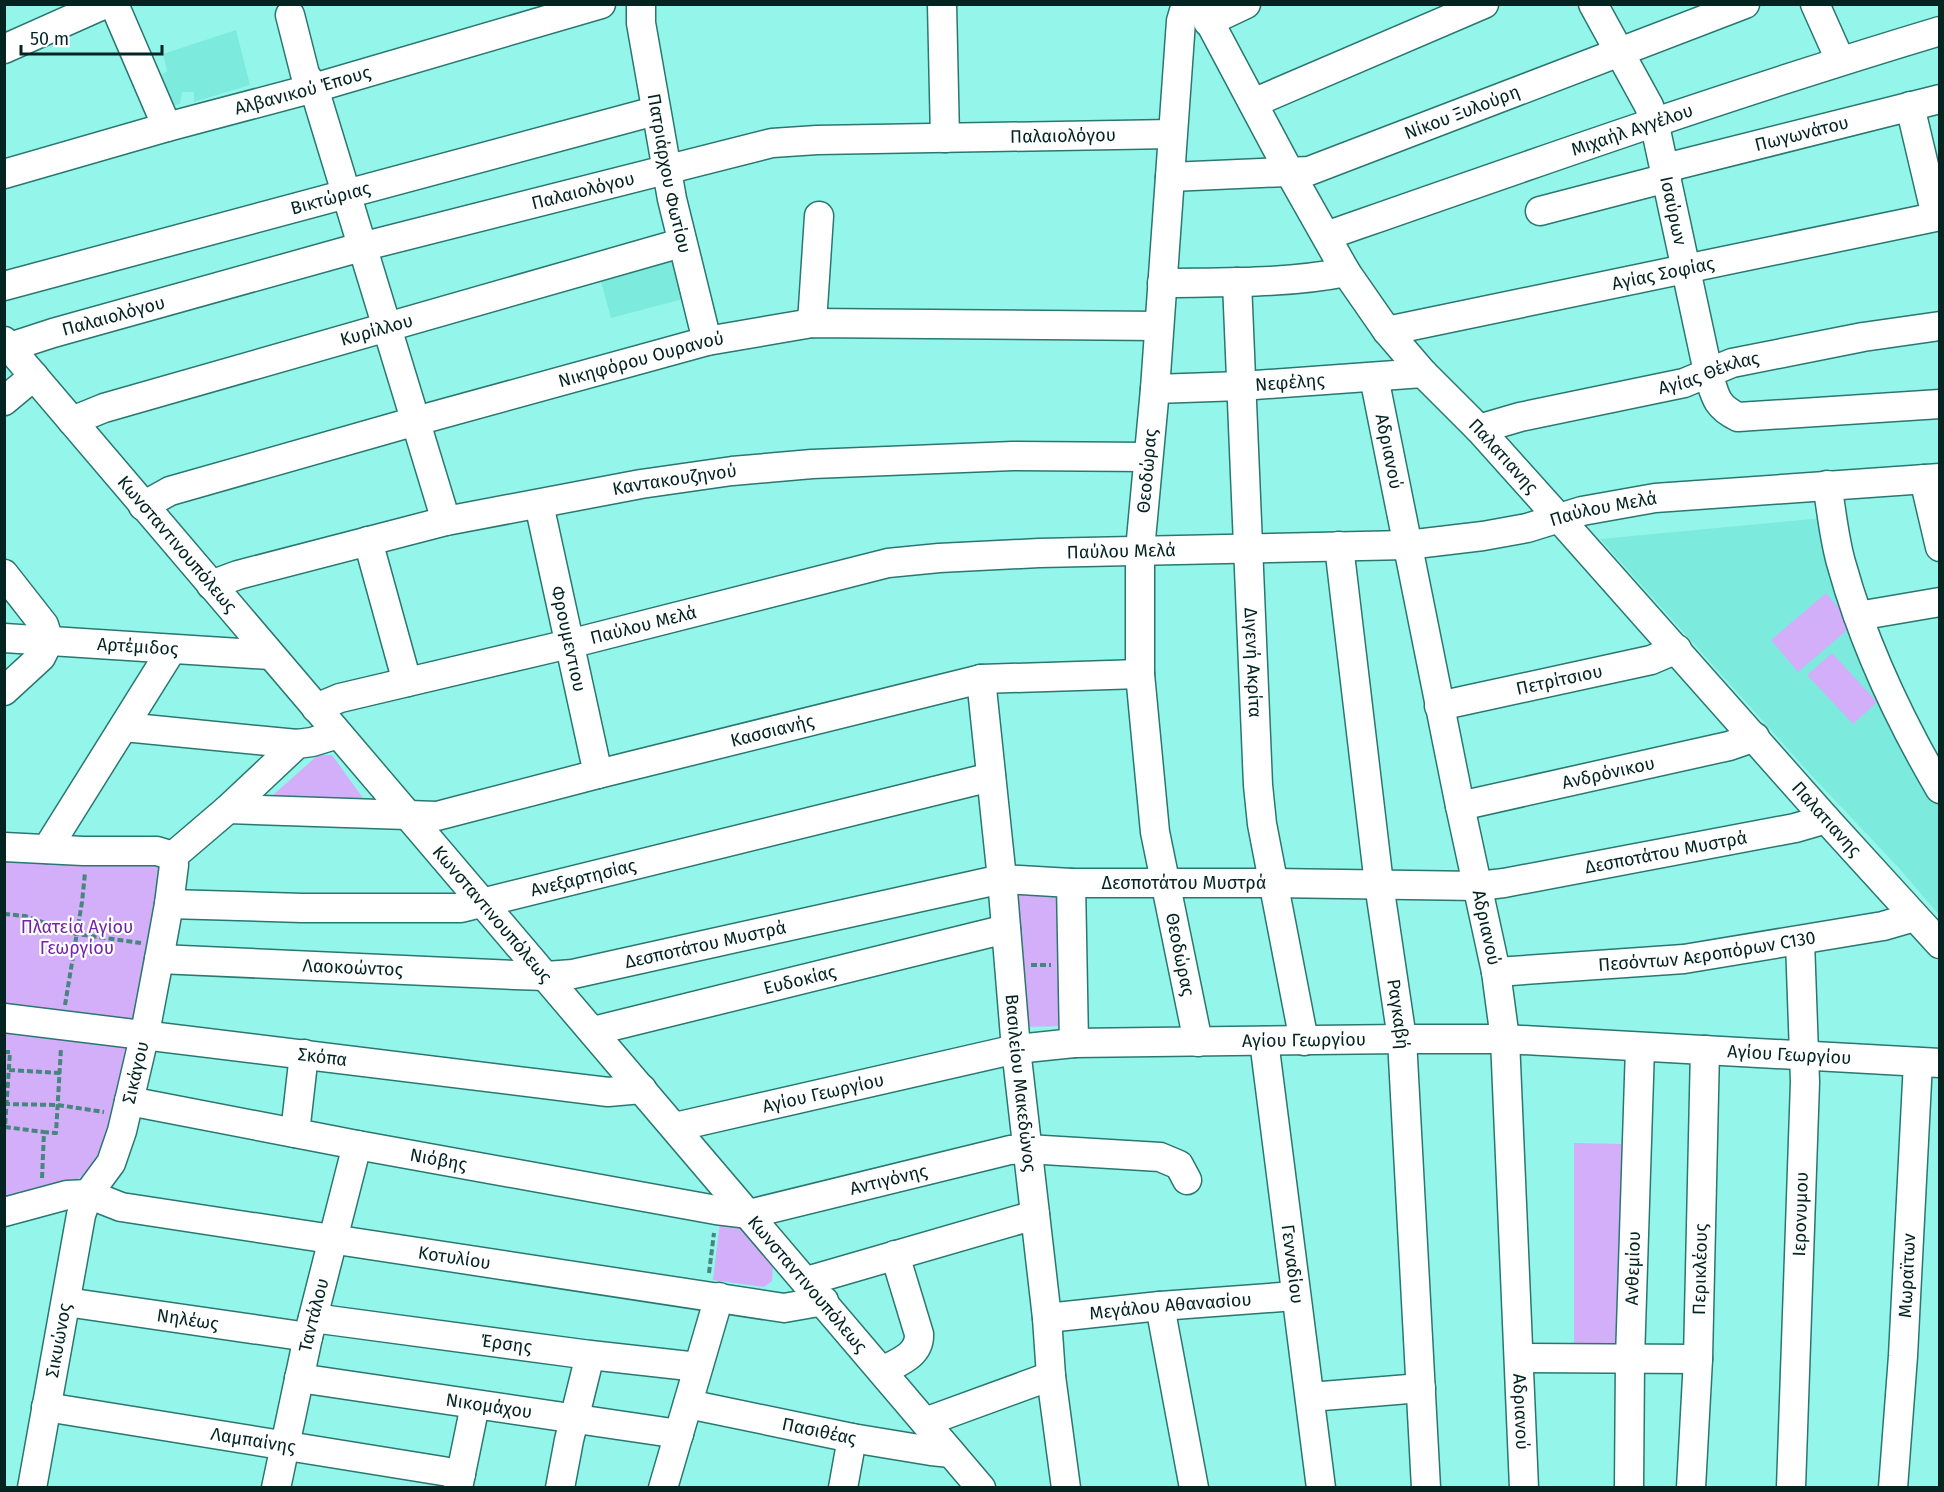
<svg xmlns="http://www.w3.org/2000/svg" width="1944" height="1492" font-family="'Fira Sans',sans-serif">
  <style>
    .built { fill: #7deade }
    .green { fill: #d3aef9 }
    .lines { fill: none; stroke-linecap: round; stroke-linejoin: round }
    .minor-casing { stroke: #2a7770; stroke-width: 31 }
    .path { stroke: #47867f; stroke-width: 4; stroke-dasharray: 6 3; stroke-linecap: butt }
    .minor { stroke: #fff; stroke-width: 28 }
    .labels { text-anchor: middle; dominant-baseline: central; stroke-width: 4.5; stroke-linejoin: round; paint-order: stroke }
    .street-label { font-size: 18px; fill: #032421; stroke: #fff }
    .park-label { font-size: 18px; fill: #7225a8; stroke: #fff }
  </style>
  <rect width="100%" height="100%" fill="#94f6eb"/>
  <!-- built -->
  <path class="built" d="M236,30L250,85L194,102V92H182L180,104L172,106L156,79L167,71L163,54Z
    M672,259L683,299L611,318L600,278Z
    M1822,518L1939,798V915L1899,868L1811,775L1600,539Z"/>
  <!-- green -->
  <path class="green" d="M1826,593L1853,625L1798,672L1771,640Z
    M1832,653L1877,702L1853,724L1807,675Z
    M318,755H332L365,801L273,795Z
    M5,856L160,863L139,1024L109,1149L92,1170L77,1179L5,1201Z
    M1014,895H1060L1063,1026L1025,1027Z
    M1574,1143L1626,1144L1622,1354L1574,1352Z
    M720,1222L739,1224L773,1267L772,1281L764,1287L713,1280Z"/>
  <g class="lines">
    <!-- minor casing -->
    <g class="minor-casing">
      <g id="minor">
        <path d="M114,4L167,127"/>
        <path id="s1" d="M641,4V23L672,199L707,341"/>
        <path d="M942,4L945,138"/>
        <path id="s2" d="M1186,4L1181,21L1155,389L1140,550V674L1155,832L1198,1042"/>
        <path id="s3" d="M1200,4L1290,173L1346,272L1387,331L1423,373L1479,429L1558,517L1826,819L1940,944"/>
        <path id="s4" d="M1593,4L1649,106L1654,121L1708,372C1715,395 1715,406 1738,417L1940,404"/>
        <path d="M1815,4L1840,60"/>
        <path d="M290,15L305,74L314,88L446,521"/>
        <path d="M1208,22L1246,4"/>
        <path d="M4,49L105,4"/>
        <path d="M1253,103L1484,4"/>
        <path d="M1910,106L1936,216"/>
        <path id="s5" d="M1665,168L1940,99"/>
        <path id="s6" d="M4,174L167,127L314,88L601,4"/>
        <path id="s7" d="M1170,177L1309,171L1745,4"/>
        <path d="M1540,211L1667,178"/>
        <path id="s8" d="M1326,236C1529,165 1733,93 1940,31"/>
        <path id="s9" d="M1237,282L1258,785L1262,824L1304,1041"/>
        <path d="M1162,283C1222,282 1286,284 1346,272"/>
        <path id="s10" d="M4,286L655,111"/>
        <path d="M812,323L819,216"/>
        <path id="s11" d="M1387,331L1940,216"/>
        <path id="s12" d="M4,341L981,1488"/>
        <path id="s13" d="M10,347L53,333L361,247L772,143L817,140L1172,134"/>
        <path id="s14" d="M1374,377L1460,806L1496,972L1505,1039L1524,1488"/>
        <path id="s15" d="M1155,389L1241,386L1423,373"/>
        <path d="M4,401L34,376"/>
        <path id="s16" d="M72,421L104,408L681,243"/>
        <path id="s17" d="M1479,429L1520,417L1684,383L1732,363L1863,337L1940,326"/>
        <path d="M1924,479L1940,547"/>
        <path d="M1827,485C1832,512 1834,540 1842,566C1864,645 1899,719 1940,789"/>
        <path id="s18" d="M539,504L598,774"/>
        <path id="s19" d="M143,506L170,491L416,421L707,341L812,323L1159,326"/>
        <path d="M368,541L407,682"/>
        <path id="s20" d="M1339,546L1379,884L1402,1039L1426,1488"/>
        <path d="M4,574L44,625L49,641L41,657L4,691"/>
        <path id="s21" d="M211,585L238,575L446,521L641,484L732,471L812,464L1013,456L1148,457"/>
        <path d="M1858,616L1940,602"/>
        <path id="s22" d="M4,638L270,655"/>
        <path id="s23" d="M981,679L1002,879L1016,1049L1047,1318L1051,1376L1066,1488"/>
        <path id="s24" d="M1439,706L1651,660L1677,649"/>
        <path id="s25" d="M316,708L340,698L569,644L888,563L939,558L1039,553L1407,545L1483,536L1527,528L1582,511L1655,498L1940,478"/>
        <path d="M124,727L297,744"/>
        <path id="s26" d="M1460,806L1729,746L1755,737"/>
        <path id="s27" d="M228,809L437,816L598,774L981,679L1140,674"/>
        <path d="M4,847L83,851H157L173,856"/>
        <path d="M47,849L172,649"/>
        <path d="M173,856L228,809L297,744L312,742L338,734"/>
        <path d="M1071,883L1074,1043"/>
        <path id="s28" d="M169,904L302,908H461L991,777"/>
        <path id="s29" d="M159,959L515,975L546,976L573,974L1002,879L1071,883H1273L1478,886L1504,883L1795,828L1826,819"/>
        <path id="s30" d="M1496,972L1684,959L1883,926L1914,917"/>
        <path id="s31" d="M4,1018L608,1092L642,1089"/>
        <path id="s32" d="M593,1031L1006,929"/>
        <path id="s33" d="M1264,1041L1321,1488"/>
        <path id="s34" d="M129,1101L357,1145L716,1210L749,1214L1010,1150L1027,1149L1160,1157L1179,1165L1187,1180"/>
        <path id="s35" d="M675,1127L1016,1049L1074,1043L1402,1039H1505L1940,1063"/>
        <path d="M295,1133L304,1054"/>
        <path id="s36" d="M4,1212L67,1195L88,1194L121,1207L784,1308L824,1301"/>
        <path d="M807,1281L1035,1215"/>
        <path id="s37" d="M66,1302L308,1337"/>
        <path d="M1160,1306L1194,1488"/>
        <path id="s38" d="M313,1318L590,1355L698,1367"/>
        <path id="s39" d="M1047,1318L1160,1306L1295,1296"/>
        <path d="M1519,1358L1698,1359"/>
        <path d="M882,1371C899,1362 920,1355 919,1334L895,1255"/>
        <path id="s40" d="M299,1378L679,1434"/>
        <path d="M1310,1397L1421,1388"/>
        <path id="s41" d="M688,1404L852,1438L931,1451L951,1453"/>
        <path id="s42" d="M46,1407L461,1474"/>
        <path d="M925,1422L1051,1376"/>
        <path id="s43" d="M32,1488L81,1215L88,1194L111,1163L122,1131L145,1033L159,959L169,904L174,865L173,856"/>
        <path id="s44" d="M276,1488L308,1337L357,1145"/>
        <path d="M458,1488L475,1405"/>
        <path d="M560,1488L569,1440L590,1355"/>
        <path d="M663,1488L719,1297"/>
        <path d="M843,1488L852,1438"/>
        <path id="s45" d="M1629,1488L1630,1359L1640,1047"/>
        <path id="s46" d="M1691,1488L1698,1359L1705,1050"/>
        <path id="s47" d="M1791,1488L1805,1082L1800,941"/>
        <path id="s48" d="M1893,1488L1903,1356L1918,1062"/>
      </g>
    </g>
    <!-- path -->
    <path class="path" d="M4,914L25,916L76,934L141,943
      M1031,965H1051
      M65,1005L82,902L85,873
      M4,1052H10L5,1127L44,1132
      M9,1070L60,1073
      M4,1104L58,1105L104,1112
      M42,1178L44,1132L56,1133L61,1048
      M709,1273L714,1233"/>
    <!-- minor -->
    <use href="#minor" class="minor"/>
  </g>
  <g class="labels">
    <!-- street labels -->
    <g class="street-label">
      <text stroke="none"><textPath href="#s6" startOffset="310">Αλβανικού Έπους</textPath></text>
      <text stroke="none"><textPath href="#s7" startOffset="303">Νίκου Ξυλούρη</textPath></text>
      <text stroke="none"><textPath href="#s8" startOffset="324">Μιχαήλ Αγγέλου</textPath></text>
      <text stroke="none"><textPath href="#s5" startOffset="141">Πωγωνάτου</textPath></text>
      <text stroke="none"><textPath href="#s13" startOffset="1080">Παλαιολόγου</textPath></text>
      <text stroke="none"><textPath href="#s1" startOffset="172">Πατριάρχου Φωτίου</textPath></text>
      <text stroke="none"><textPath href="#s13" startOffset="594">Παλαιολόγου</textPath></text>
      <text stroke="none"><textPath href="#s10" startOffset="338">Βικτώριας</textPath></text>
      <text stroke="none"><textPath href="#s4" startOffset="224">Ισαύρων</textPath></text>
      <text stroke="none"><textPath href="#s11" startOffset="282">Αγίας Σοφίας</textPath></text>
      <text stroke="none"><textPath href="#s13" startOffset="108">Παλαιολόγου</textPath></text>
      <text stroke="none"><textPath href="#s16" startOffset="318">Κυρίλλου</textPath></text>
      <text stroke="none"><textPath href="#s19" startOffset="520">Νικηφόρου Ουρανού</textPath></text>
      <text stroke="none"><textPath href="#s17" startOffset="237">Αγίας Θέκλας</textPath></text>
      <text stroke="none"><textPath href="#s15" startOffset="135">Νεφέλης</textPath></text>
      <text stroke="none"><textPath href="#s14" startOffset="76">Αδριανού</textPath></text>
      <text stroke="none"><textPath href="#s3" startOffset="548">Παλατιανης</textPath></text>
      <text transform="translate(1147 471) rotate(-85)">Θεοδώρας</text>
      <text stroke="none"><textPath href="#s21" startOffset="476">Καντακουζηνού</textPath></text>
      <text stroke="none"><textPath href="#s25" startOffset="1310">Παύλου Μελά</textPath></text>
      <text stroke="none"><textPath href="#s12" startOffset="267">Κωνσταντινουπόλεως</textPath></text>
      <text stroke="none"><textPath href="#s25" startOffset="824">Παύλου Μελά</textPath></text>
      <text stroke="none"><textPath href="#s25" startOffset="338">Παύλου Μελά</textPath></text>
      <text stroke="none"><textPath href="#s18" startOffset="138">Φρουμεντιου</textPath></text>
      <text stroke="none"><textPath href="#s22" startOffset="134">Αρτέμιδος</textPath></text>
      <text stroke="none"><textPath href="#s9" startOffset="381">Διγενή Ακρίτα</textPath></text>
      <text stroke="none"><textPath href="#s24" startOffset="123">Πετρίτσιου</textPath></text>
      <text stroke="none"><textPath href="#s27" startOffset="555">Κασσιανής</textPath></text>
      <text stroke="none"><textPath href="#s26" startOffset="152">Ανδρόνικου</textPath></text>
      <text stroke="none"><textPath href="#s3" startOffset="1034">Παλατιανης</textPath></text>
      <text stroke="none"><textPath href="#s29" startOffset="1521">Δεσποτάτου Μυστρά</textPath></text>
      <text stroke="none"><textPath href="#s28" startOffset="418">Ανεξαρτησίας</textPath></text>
      <text stroke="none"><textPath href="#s29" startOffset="1036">Δεσποτάτου Μυστρά</textPath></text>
      <text stroke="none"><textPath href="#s12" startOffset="753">Κωνσταντινουπόλεως</textPath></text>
      <text stroke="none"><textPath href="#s14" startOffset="562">Αδριανού</textPath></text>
      <text stroke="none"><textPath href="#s29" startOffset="550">Δεσποτάτου Μυστρά</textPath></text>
      <text stroke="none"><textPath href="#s30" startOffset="212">Πεσόντων Αεροπόρων C130</textPath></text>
      <text stroke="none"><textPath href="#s2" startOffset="956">Θεοδώρας</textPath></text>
      <text stroke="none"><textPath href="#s29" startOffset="194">Λαοκοώντος</textPath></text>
      <text stroke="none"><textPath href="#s32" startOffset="213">Ευδοκίας</textPath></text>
      <text stroke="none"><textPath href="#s20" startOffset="472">Ραγκαβή</textPath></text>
      <text stroke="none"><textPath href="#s35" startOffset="638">Αγίου Γεωργίου</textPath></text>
      <text stroke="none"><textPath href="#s35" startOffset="1124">Αγίου Γεωργίου</textPath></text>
      <text stroke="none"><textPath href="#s31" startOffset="321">Σκόπα</textPath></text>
      <text stroke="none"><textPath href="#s43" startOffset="432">Σικάγου</textPath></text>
      <text stroke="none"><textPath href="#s23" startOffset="406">Βασιλείου Μακεδώνος</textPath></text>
      <text stroke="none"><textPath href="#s35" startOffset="152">Αγίου Γεωργίου</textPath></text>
      <text stroke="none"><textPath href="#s34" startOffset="315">Νιόβης</textPath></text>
      <text stroke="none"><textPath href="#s34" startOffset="774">Αντιγόνης</textPath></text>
      <text stroke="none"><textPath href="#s47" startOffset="274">Ιερονυμου</textPath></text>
      <text stroke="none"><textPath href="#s36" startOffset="459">Κοτυλίου</textPath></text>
      <text stroke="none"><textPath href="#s33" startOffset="225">Γενναδίου</textPath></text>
      <text stroke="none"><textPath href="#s45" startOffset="220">Ανθεμίου</textPath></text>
      <text stroke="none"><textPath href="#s46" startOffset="219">Περικλέους</textPath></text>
      <text stroke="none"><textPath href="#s48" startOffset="213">Μωραϊτων</textPath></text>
      <text stroke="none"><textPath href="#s12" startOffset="1239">Κωνσταντινουπόλεως</textPath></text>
      <text stroke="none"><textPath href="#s39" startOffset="124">Μεγάλου Αθανασίου</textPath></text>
      <text stroke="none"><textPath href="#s44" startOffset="177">Ταντάλου</textPath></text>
      <text stroke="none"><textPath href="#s37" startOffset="123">Νηλέως</textPath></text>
      <text stroke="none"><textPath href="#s43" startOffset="150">Σικυώνος</textPath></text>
      <text stroke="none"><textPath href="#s38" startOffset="195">Έρσης</textPath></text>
      <text stroke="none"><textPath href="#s40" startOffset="192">Νικομάχου</textPath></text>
      <text stroke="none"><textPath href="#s14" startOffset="1048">Αδριανού</textPath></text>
      <text stroke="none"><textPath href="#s41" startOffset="134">Πασιθέας</textPath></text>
      <text stroke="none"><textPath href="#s42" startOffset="210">Λαμπαίνης</textPath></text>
    </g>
    <!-- park labels -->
    <g class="park-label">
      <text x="77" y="927">Πλατεία Αγίου<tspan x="77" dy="21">Γεωργίου</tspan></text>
    </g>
  </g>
  <!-- border -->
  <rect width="1944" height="1492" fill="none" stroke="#032421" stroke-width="12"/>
  <!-- scale -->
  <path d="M21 45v9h141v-9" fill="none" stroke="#032421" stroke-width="3"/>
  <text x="30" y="45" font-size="18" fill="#032421" stroke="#ffffff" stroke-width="4.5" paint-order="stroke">50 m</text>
</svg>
